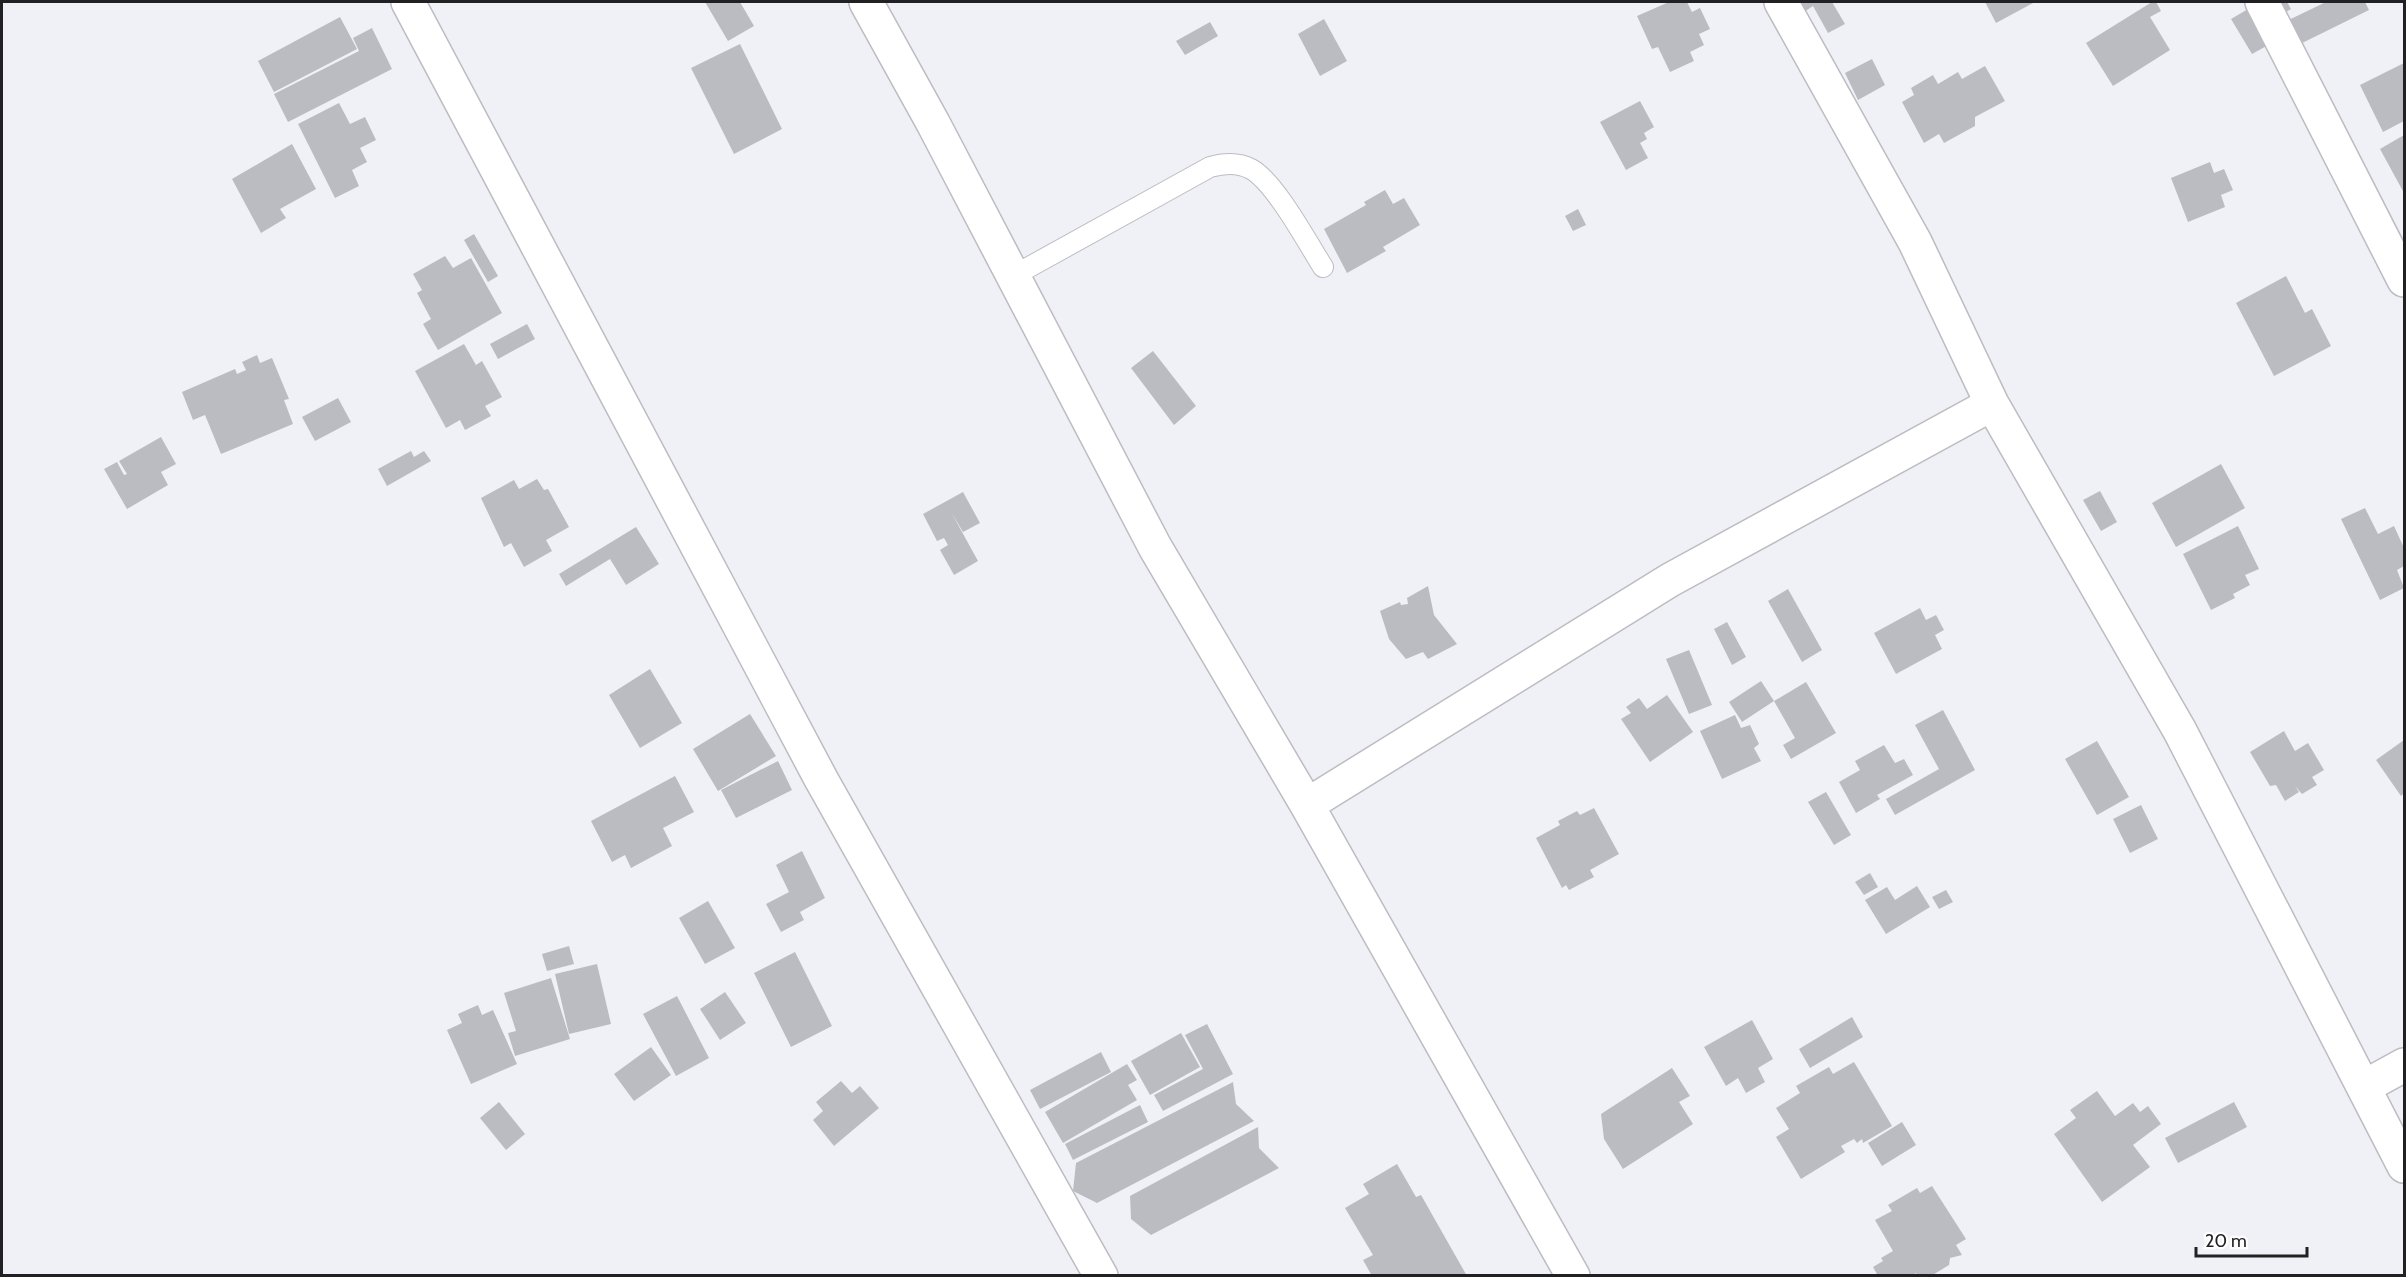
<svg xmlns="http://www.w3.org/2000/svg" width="2406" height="1277" font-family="Cabin,sans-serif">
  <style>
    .building { fill: #bbbcc2 }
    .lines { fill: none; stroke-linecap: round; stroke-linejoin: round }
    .service-casing { stroke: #bcbcc2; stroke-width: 22 }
    .minor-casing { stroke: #bcbcc2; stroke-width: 36 }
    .service { stroke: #fff; stroke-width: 20 }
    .minor { stroke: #fff; stroke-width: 33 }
  </style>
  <rect width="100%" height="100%" fill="#f0f0f7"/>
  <!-- building -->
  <path class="building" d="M705,2H740L754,26L728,41Z
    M1669,2H1687L1692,12L1700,8L1710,29L1699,34L1704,45L1690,52L1694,61L1670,72L1658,47L1652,49L1637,16Z
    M1798,2H1832L1845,24L1828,33L1813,6L1804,12Z
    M1985,2H2035L1996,23Z
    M2152,2H2156L2161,11L2150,17L2170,50L2113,86L2086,43Z
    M2260,2H2287L2291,9L2260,27L2270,44L2252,54L2231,19Z
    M2326,2H2365L2369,10L2288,50L2276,26Z
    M340,17L357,49L274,92L258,61Z
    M1324,19L1347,61L1320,76L1298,34Z
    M1210,22L1218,36L1185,55L1176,41Z
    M372,28L392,69L288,122L274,94L359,51L353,38Z
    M740,44L782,129L734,154L691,68Z
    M1872,59L1885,85L1858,100L1845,73Z
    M2404,63V121L2383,132L2360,85Z
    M1985,66L2005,101L1975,117V126L1944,143L1939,134L1924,143L1902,102L1914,95L1911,88L1933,75L1938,84L1958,72L1962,79Z
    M1640,101L1654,127L1644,133L1647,139L1640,143L1648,158L1626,170L1600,122Z
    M339,103L350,124L365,117L376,140L360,148L367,162L352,170L359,186L335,198L298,124Z
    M2404,135V193L2380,149Z
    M292,144L316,189L280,209L286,218L261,233L232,179Z
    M2210,162L2214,173L2224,169L2233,190L2221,195L2225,207L2188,222L2171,178Z
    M1385,190L1393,204L1404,198L1420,225L1383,247L1386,251L1347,273L1324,229L1366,205L1364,202Z
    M1578,209L1586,225L1573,231L1565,216Z
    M474,234L498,276L488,282L464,240Z
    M445,256L453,268L471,258L502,313L438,350L423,324L431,319L417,293L422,290L413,274Z
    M2286,276L2305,313L2312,309L2331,346L2274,376L2236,303Z
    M527,324L535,339L498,359L490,344Z
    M464,344L476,365L482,361L502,397L485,406L491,416L465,430L460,420L446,428L415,371Z
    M1153,351L1196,406L1174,425L1131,368Z
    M257,355L260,363L272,358L289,399L284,400L293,424L221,454L205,415L193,420L182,392L235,369L237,374L246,370L242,362Z
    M338,398L351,422L315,441L302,417Z
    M161,437L176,464L161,472L168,485L127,509L104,469L117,462L124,475L127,474L119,461Z
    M411,451L414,457L424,451L431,461L387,486L378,469Z
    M2221,464L2245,508L2176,547L2152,503Z
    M537,479L544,490L548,489L569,527L546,540L552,551L524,567L511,543L504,547L481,498L514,480L519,489Z
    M2100,491L2117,522L2101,531L2083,500Z
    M963,492L980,523L963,532L951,512L978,561L954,575L940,550L948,545L944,538L937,541L923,514Z
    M2365,508L2378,534L2394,526L2404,548V566L2397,570L2404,588L2380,600L2341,519Z
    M2238,526L2259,569L2245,575L2250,585L2233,594L2235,598L2211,610L2183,554Z
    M636,527L659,564L626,585L610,559L566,586L559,574Z
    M1428,586L1434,615L1457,644L1428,659L1423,652L1406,659L1389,639L1380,611L1400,602L1401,605L1408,604L1407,598Z
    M1788,589L1822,650L1802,662L1768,601Z
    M1920,608L1926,620L1936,615L1944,630L1935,635L1942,649L1896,674L1874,633Z
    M1727,622L1746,657L1732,665L1714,629Z
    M1689,650L1712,705L1689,714L1666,659Z
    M650,669L682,723L640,748L609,695Z
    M1761,681L1774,701L1742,722L1729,702Z
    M1806,682L1836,733L1791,759L1783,745L1795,738L1774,701Z
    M1667,695L1693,732L1650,762L1621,719L1631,713L1626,707L1639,698L1647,709Z
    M1943,710L1975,770L1895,815L1886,799L1939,769L1915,725Z
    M750,714L776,756L718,791L693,749Z
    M1735,715L1741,728L1750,725L1759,744L1754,748L1761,761L1722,779L1700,731Z
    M2284,731L2295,751L2308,743L2324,770L2312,777L2317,785L2302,794L2295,786L2299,792L2285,801L2276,785L2270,786L2250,752Z
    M2404,740V793L2401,796L2376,760Z
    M2097,741L2129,797L2097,815L2065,759Z
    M1884,745L1895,763L1904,759L1913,775L1877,795L1880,799L1856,813L1839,782L1860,770L1855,761Z
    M778,761L792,790L736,818L721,790Z
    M675,776L694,812L663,828L672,846L631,868L625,855L612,862L591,821Z
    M1826,792L1851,835L1834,845L1808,802Z
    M2141,805L2158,839L2130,853L2113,819Z
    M1594,808L1619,854L1590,870L1594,877L1569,890L1566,885L1562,888L1536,838L1560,825L1558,821L1577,811L1580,815Z
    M802,851L825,898L800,912L804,920L781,932L766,904L789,892L776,865Z
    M1870,873L1878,887L1864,895L1855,882Z
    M1917,886L1930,907L1886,934L1865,900L1887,887L1895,900Z
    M1946,890L1953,902L1939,909L1932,897Z
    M708,901L735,948L705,964L679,918Z
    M569,946L574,964L547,971L542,954Z
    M795,952L832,1026L791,1047L754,973Z
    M597,964L611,1024L569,1034L555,974Z
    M551,978L570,1039L515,1056L508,1033L516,1031L504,993Z
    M725,992L746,1023L720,1040L700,1009Z
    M677,996L709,1058L676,1076L643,1014Z
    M478,1005L482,1015L493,1010L517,1064L471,1084L447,1030L462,1023L458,1014Z
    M1852,1017L1863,1037L1810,1068L1799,1049Z
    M1752,1020L1773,1059L1758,1068L1765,1082L1746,1093L1738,1078L1726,1086L1704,1047Z
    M1207,1024L1233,1074L1163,1111L1154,1095L1203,1069L1185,1035Z
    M1181,1033L1200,1067L1150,1095L1131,1061Z
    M651,1047L671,1075L634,1101L614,1074Z
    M1101,1052L1111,1072L1040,1109L1030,1090Z
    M1854,1062L1892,1126L1863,1143L1862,1139L1857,1143L1854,1139L1841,1146L1845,1152L1801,1179L1776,1137L1789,1129L1776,1108L1800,1093L1796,1086L1829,1067L1833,1074Z
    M1127,1064L1137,1080L1128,1085L1137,1100L1063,1143L1045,1112Z
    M1672,1068L1690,1096L1679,1102L1693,1124L1623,1169L1604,1139L1601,1114Z
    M841,1081L852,1093L860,1086L879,1108L834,1146L813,1120L823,1111L816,1102Z
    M1233,1082L1236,1104L1254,1121L1097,1203L1073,1191L1076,1163Z
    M2097,1091L2115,1116L2133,1103L2140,1112L2148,1106L2161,1124L2133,1145L2150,1167L2102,1202L2054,1134L2076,1118L2070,1110Z
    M499,1102L525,1134L506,1150L480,1118Z
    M2234,1102L2247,1127L2178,1163L2165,1138Z
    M1140,1105L1148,1122L1073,1160L1065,1144Z
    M1902,1122L1916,1145L1882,1166L1868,1143Z
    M1258,1127L1259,1148L1279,1168L1151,1235L1131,1219L1130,1196Z
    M1397,1164L1416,1197L1421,1195L1467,1276H1372L1363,1260L1373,1255L1345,1208L1369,1194L1363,1184Z
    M1932,1186L1966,1239L1956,1245L1962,1255L1950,1258L1949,1265L1931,1276H1917L1916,1273L1912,1276H1899L1898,1274L1878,1276L1873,1267L1883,1261L1881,1258L1893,1251L1875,1220L1892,1211L1888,1205L1917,1188L1920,1193Z"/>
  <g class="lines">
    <!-- service casing -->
    <g class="service-casing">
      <path id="service" d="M1013,276L1210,167C1224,163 1238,162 1251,169C1275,182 1307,242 1323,267"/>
    </g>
    <!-- minor casing -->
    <g class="minor-casing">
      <path id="minor" d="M408,2L821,779L1101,1276
        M866,2L933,123L1155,547L1307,805L1573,1276
        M1781,2L1915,242L1992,404L2180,731L2404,1166
        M2262,2L2404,280
        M1307,805L1670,580L1992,404
        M2364,1087L2404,1065"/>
    </g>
    <!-- service -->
    <use href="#service" class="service"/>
    <!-- minor -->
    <use href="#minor" class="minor"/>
  </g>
  <!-- border -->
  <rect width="2406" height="1277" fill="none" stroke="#212124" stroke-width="6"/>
  <!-- scale -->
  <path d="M2196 1247v9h111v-9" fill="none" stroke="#212124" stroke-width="3"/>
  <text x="2205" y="1247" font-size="18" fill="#212124" stroke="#fefefe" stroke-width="4.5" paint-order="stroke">20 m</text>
</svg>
